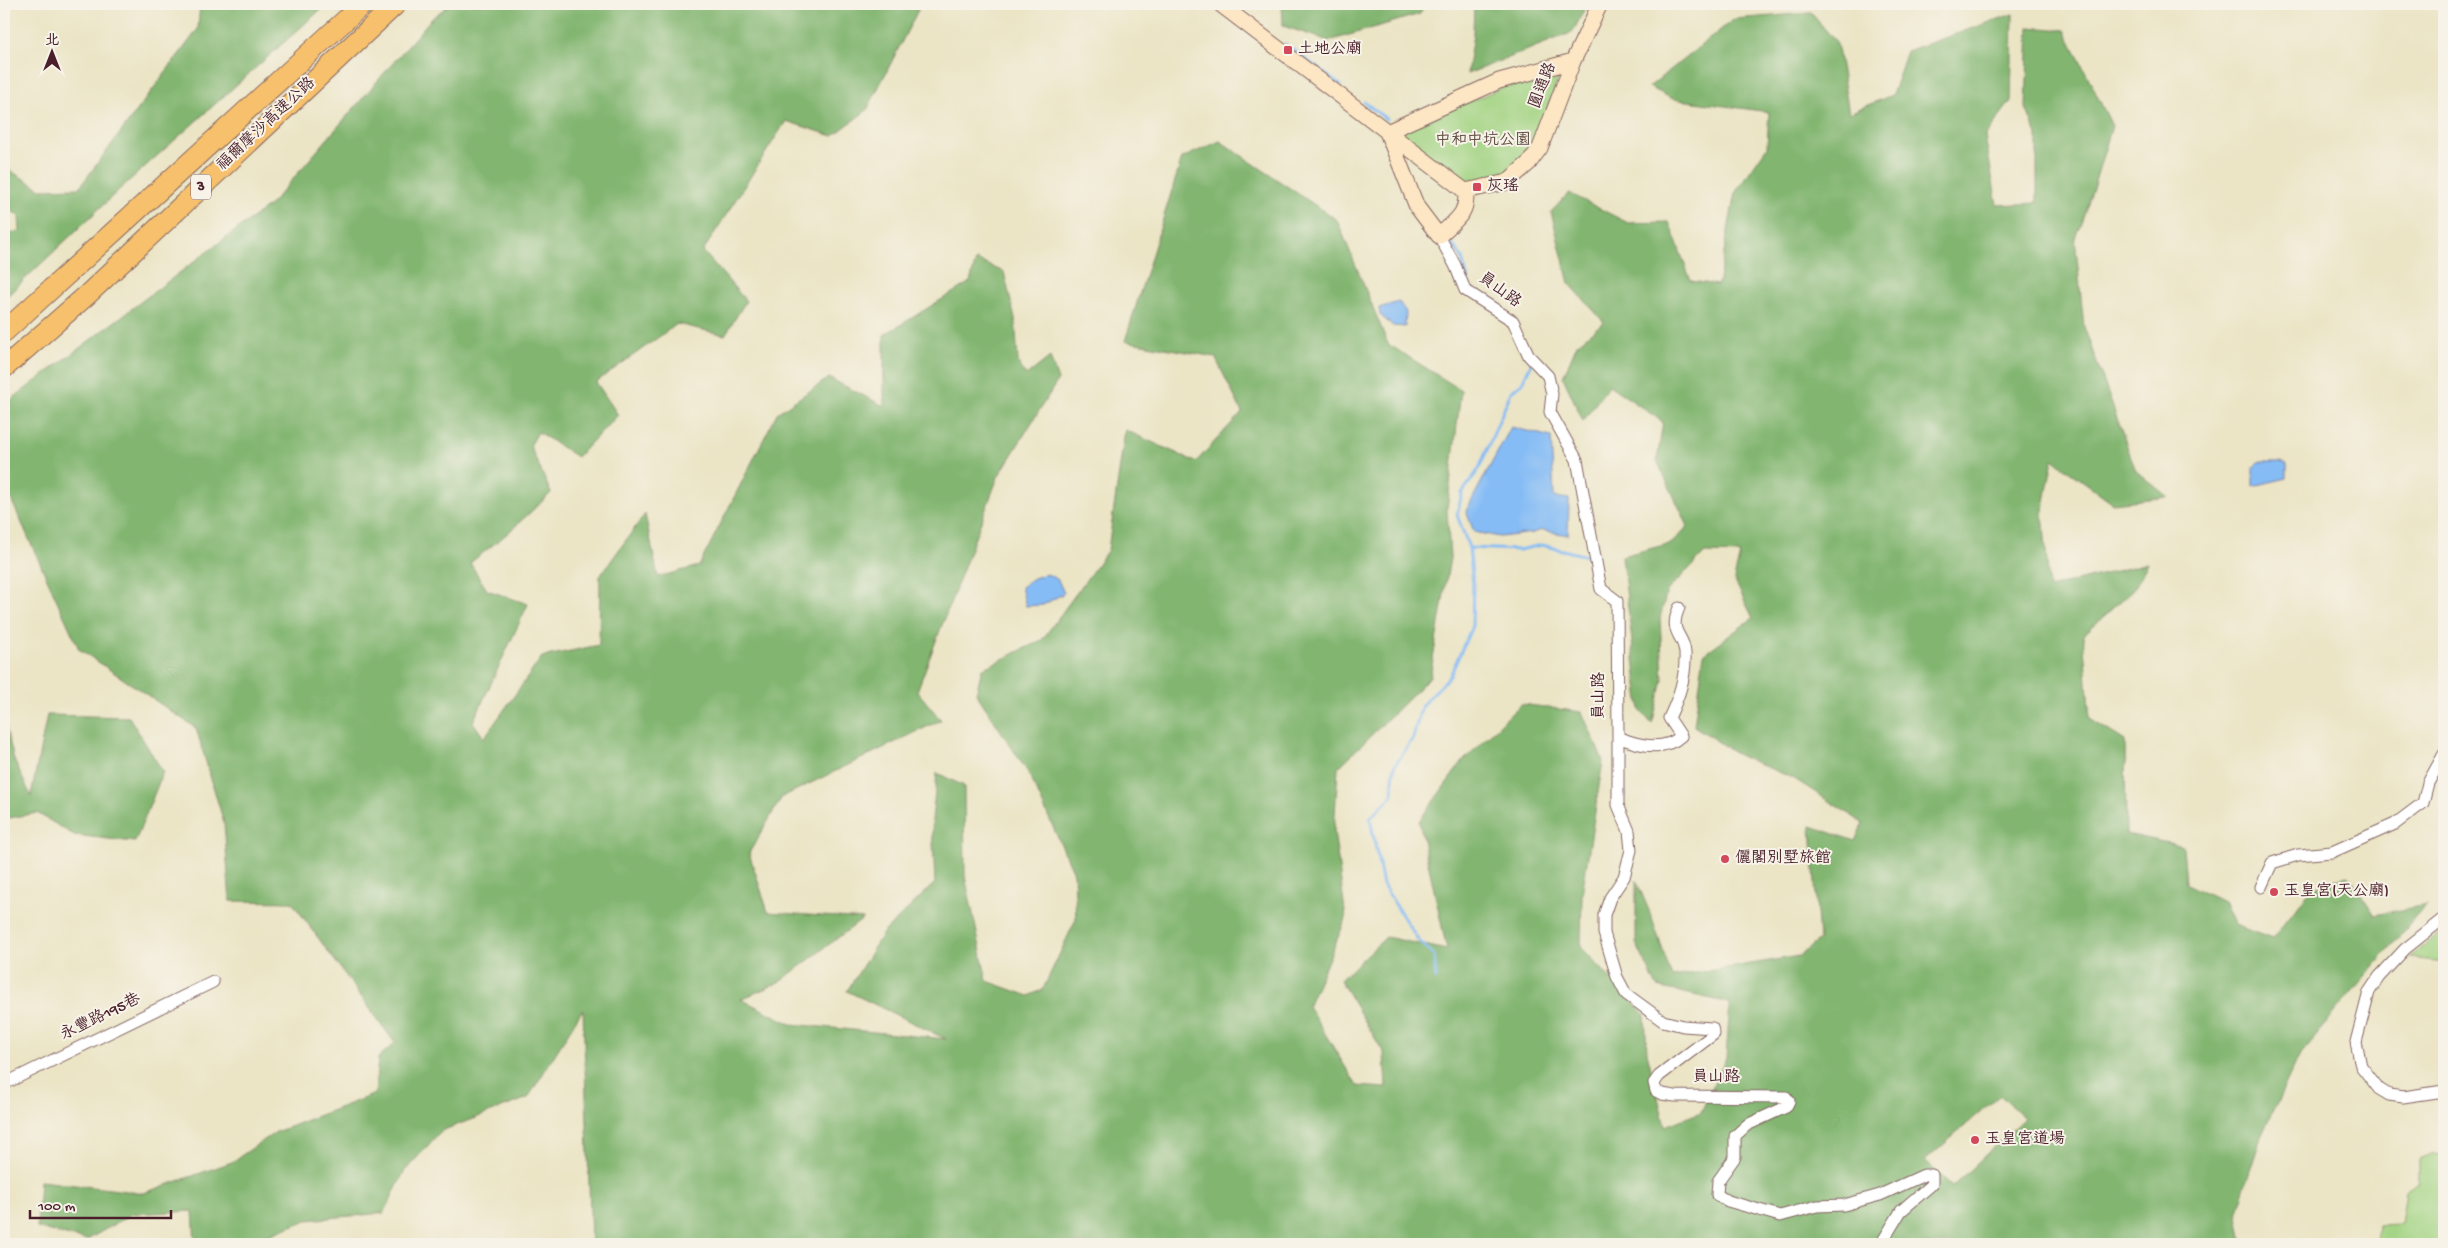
<svg xmlns="http://www.w3.org/2000/svg" width="2448" height="1248" font-family="'Gochi Hand','LXGW WenKai TC',sans-serif">
  <style>
    .green { fill: #a2d382; stroke: #767956 }
    .forest { fill: #81b570; stroke: #666a4e; fill-rule: evenodd }
    .water { fill: #85bcf5; stroke: #686e90 }
    .lines { fill: none; stroke-linecap: round; stroke-linejoin: round }
    .stream { stroke: #85bcf5; stroke-width: 3 }
    .street-casing { stroke: #826461; stroke-width: 13 }
    .secondary-casing { stroke: #826461; stroke-width: 17 }
    .highway-casing { stroke: #826461; stroke-width: 22 }
    .street { stroke: #fff; stroke-width: 11 }
    .secondary { stroke: #fce6c4; stroke-width: 15 }
    .highway { stroke: #f7c06c; stroke-width: 20 }
    .poi-dot { fill: #d1495b; stroke: #f7f3e8; stroke-width: 2 }
    .labels { text-anchor: middle; dominant-baseline: central; stroke-width: 4; stroke-linejoin: round; paint-order: stroke }
    .shield { fill: #f7f3e8; stroke: #7e5f64; stroke-width: 1 }
    .shield-label { font-size: 15px; font-weight: bold; fill: #4a1f2b }
    .poi-label { font-size: 16px; fill: #4a1f2b; stroke: #f7f3e8; text-anchor: start }
    .street-label { font-size: 16px; fill: #4a1f2b; stroke: #f7f3e8 }
    .park-label { font-size: 16px; fill: #604c41; stroke: #f7f3e8 }
  </style>
  <rect width="100%" height="100%" fill="#f7f3e8"/>
  <filter id="ink" filterUnits="userSpaceOnUse"><feTurbulence type="fractalNoise" baseFrequency=".02" numOctaves="2"/><feDisplacementMap in="SourceGraphic" scale="10" xChannelSelector="R" yChannelSelector="G"/><feConvolveMatrix kernelMatrix="1 2 1 2 8 2 1 2 1" color-interpolation-filters="sRGB"/></filter>
  <filter id="wash" filterUnits="userSpaceOnUse"><feTurbulence type="fractalNoise" baseFrequency=".0096" numOctaves="4" result="noise"/><feDisplacementMap in="SourceGraphic" scale="20" xChannelSelector="R" yChannelSelector="G"/><feGaussianBlur stdDeviation="1.12" result="paint"/><feColorMatrix in="noise" values="0 0 0 0 0 0 0 0 0 0 0 0 0 0 0 0 0 1.4 0 .05"/><feComposite in="paint" operator="in"/></filter>
  <g filter="url(#wash)">
    <rect width="100%" height="100%" fill="#ebe4c5"/>
    <!-- green -->
    <path class="green" d="M1561,70L1535,146L1510,173L1478,193L1398,133L1501,88Z
      M2444,929V962L2410,958Z
      M2433,1154L2444,1156V1244H2376L2378,1225L2401,1224L2406,1191L2419,1182V1160Z"/>
    <!-- forest -->
    <path class="forest" d="M200,4H327L120,189L4,299V235L20,231L19,216L4,206V167L41,189L79,188L198,29Z
      M450,4H897L919,8L867,110L833,136L786,121L703,251L746,301L725,335L677,324L596,382L618,415L577,457L538,432L530,446L551,493L508,533L470,563L487,590L528,604L473,722L484,738L542,657L599,645L600,576L645,514L658,577L699,566L777,413L829,378L884,406V335L970,282L976,260L1004,272L1015,319L1018,362L1026,376L1050,357L1058,380L998,477L917,691L941,720L782,797L749,853L768,912L863,919L778,983L741,999L791,1024L946,1039L847,991L883,933L935,883L932,820L937,773L964,786L965,876L987,981L1029,996L1043,989L1076,919L1074,873L1029,774L976,693L982,669L1042,640L1108,550L1125,430L1196,462L1242,412L1215,357L1125,341L1182,158L1220,141L1337,220L1388,344L1461,390L1447,510L1450,558L1430,677L1338,768L1334,831L1346,919L1308,1006L1357,1086L1386,1088L1384,1053L1340,980L1386,937L1447,950L1419,821L1462,762L1521,704L1582,712L1603,761L1582,894L1581,947L1645,1015L1647,1053L1665,1126L1701,1112L1726,1058L1730,1003L1657,987L1636,943V880L1650,913L1672,977L1799,956L1819,940L1811,826L1855,841L1863,823L1793,778L1740,756L1694,726L1704,654L1753,618L1734,579L1740,554L1705,553L1667,591L1660,618L1663,680L1652,724L1640,710L1622,556L1672,543L1688,526L1657,461L1663,422L1609,385L1583,421L1563,377L1577,344L1604,322L1569,283L1551,212L1569,193L1628,223L1669,222L1691,281L1718,285L1735,193L1767,147L1769,112L1673,99L1649,87L1734,19L1811,13L1837,43L1849,113L1892,95L1907,51L2013,14L2011,101L1985,136L1997,205L2037,203V135L2026,108L2029,27L2065,30L2112,126L2088,204L2075,238L2084,327L2136,471L2168,497L2113,503L2053,459L2043,512L2049,588L2148,563L2134,589L2083,635L2090,719L2125,741L2126,834L2183,846L2186,884L2225,903L2235,925L2272,939L2312,888L2348,875L2375,915L2426,905L2300,1054L2260,1140L2237,1211L2243,1244H582L591,1241L583,1009L528,1098L441,1131L404,1172L384,1213L307,1220L246,1244H195L193,1211L132,1214L87,1240L37,1228L40,1181L144,1193L232,1162L276,1132L375,1094L378,1058L395,1043L292,902L230,901L224,823L196,728L79,649L4,484V405L272,203L431,19ZM2000,1095L2024,1118L1952,1187L1925,1161Z
      M1282,4H1425L1420,14L1329,41L1283,26Z
      M1474,4H1587L1573,32L1467,74L1473,35Z
      M47,715L129,717L163,772L135,842L74,835L37,813L4,819V719L14,760L31,796Z"/>
    <!-- water -->
    <path class="water" d="M1399,302L1406,312L1405,327L1393,326L1380,315L1379,308Z
      M1511,427L1551,437L1554,497L1569,499L1568,535L1542,530L1533,533L1500,537L1474,532L1466,511Z
      M2258,462H2280L2287,464V478L2253,486V469Z
      M1047,574L1058,580L1064,593L1043,605L1026,606L1021,587L1034,578Z"/>
    <g class="lines">
      <!-- stream -->
      <path class="stream" d="M1285,44L1340,85
        M1364,102L1386,119
        M1446,236L1461,256L1468,279
        M1469,548L1519,550L1542,545L1591,557
        M1622,624L1623,732
        M1623,781L1624,795
        M1436,979L1434,955L1418,940L1383,885L1370,818L1392,796L1394,767L1413,738L1422,705L1450,676L1472,626L1473,583L1469,548L1457,515L1462,493L1479,469L1511,392L1522,383L1532,362"/>
    </g>
  </g>
  <g filter="url(#ink)">
    <g class="lines">
      <!-- street casing -->
      <g class="street-casing">
        <path id="street" d="M1439,236L1455,265L1465,290L1513,321L1529,356L1548,376L1552,394L1550,412L1577,460L1601,589L1617,601L1618,737C1637,745 1664,752 1681,736L1669,718C1679,697 1686,677 1685,653C1684,634 1668,633 1679,608
          M1618,737V805L1629,831L1631,850L1624,877L1610,898L1604,915V933L1617,977L1626,994L1663,1021L1683,1026L1712,1028L1714,1034L1659,1076L1654,1083L1656,1091L1662,1094L1675,1096L1786,1097L1789,1101L1786,1107L1747,1125L1735,1136V1157L1718,1181L1717,1195L1728,1201L1780,1216L1817,1206L1844,1205L1880,1195L1924,1175H1932V1184L1901,1211L1881,1244
          M2261,887L2272,863L2298,855L2332,852L2395,824L2423,803L2428,783L2444,754
          M2444,918L2405,949L2379,977L2369,992L2356,1042L2361,1066L2379,1089L2389,1095L2403,1097L2444,1091
          M4,1084L213,982"/>
      </g>
      <!-- secondary casing -->
      <g class="secondary-casing">
        <path id="secondary" d="M1220,4L1465,191L1507,182L1529,163L1540,148L1573,61L1600,4
          M1387,132L1499,81L1573,61
          M1387,132L1417,207L1439,236C1453,222 1470,213 1465,191"/>
      </g>
      <!-- highway casing -->
      <g class="highway-casing">
        <path id="highway" d="M4,332L363,4
          M4,368L87,295L396,4"/>
      </g>
      <!-- street -->
      <use href="#street" class="street"/>
      <!-- secondary -->
      <use href="#secondary" class="secondary"/>
      <!-- highway -->
      <use href="#highway" class="highway"/>
    </g>
  </g>
  <!-- markers -->
  <g class="poi-dot">
    <rect x="1283" y="45" width="10" height="10" rx="2.5"/>
    <rect x="1472" y="182" width="10" height="10" rx="2.5"/>
    <circle cx="1725" cy="859" r="5"/>
    <circle cx="2274" cy="892" r="5"/>
    <circle cx="1975" cy="1140" r="5"/>
  </g>
  <g class="labels">
    <!-- shield labels -->
    <rect class="shield" x="191" y="174.5" width="20" height="25" rx="4"/>
    <g class="shield-label">
      <text x="201" y="187">3</text>
    </g>
    <!-- poi labels -->
    <g class="poi-label">
      <text x="1298" y="50">土地公廟</text>
      <text x="1487" y="187">灰瑤</text>
      <text x="1735" y="859">儷閣別墅旅館</text>
      <text x="2284" y="892">玉皇宮(天公廟)</text>
      <text x="1985" y="1140">玉皇宮道場</text>
    </g>
    <!-- street labels -->
    <g class="street-label">
      <text transform="translate(1544 86) rotate(-69)">圓通路</text>
      <text transform="translate(267 125) rotate(-43)">福爾摩沙高速公路</text>
      <text transform="translate(1499 291) rotate(36)">員山路</text>
      <text transform="translate(1600 696) rotate(-90)">員山路</text>
      <text transform="translate(101 1018) rotate(-26)">永豐路195巷</text>
      <text x="1716" y="1078">員山路</text>
    </g>
    <!-- park labels -->
    <g class="park-label">
      <text x="1483" y="141">中和中坑公園</text>
    </g>
  </g>
  <!-- margin -->
  <rect width="2448" height="1248" fill="none" stroke="#f7f3e8" stroke-width="20"/>
  <!-- north arrow -->
  <g transform="translate(52 52)" stroke="#f7f3e8" stroke-width="4" paint-order="stroke">
  <path d="M0-4L9 19L0 12L-9 19Z" fill="#4a1f2b"/>
  <text y="-8" font-size="14" font-weight="bold" text-anchor="middle" fill="#4a1f2b">北</text>
  </g>
  <!-- scale -->
  <path d="M30 1210v8h141v-8" fill="none" stroke="#4a1f2b" stroke-width="2.5"/>
  <text x="38" y="1210" font-size="15" fill="#4a1f2b" stroke="#f7f3e8" stroke-width="4" paint-order="stroke">100 m</text>
</svg>
